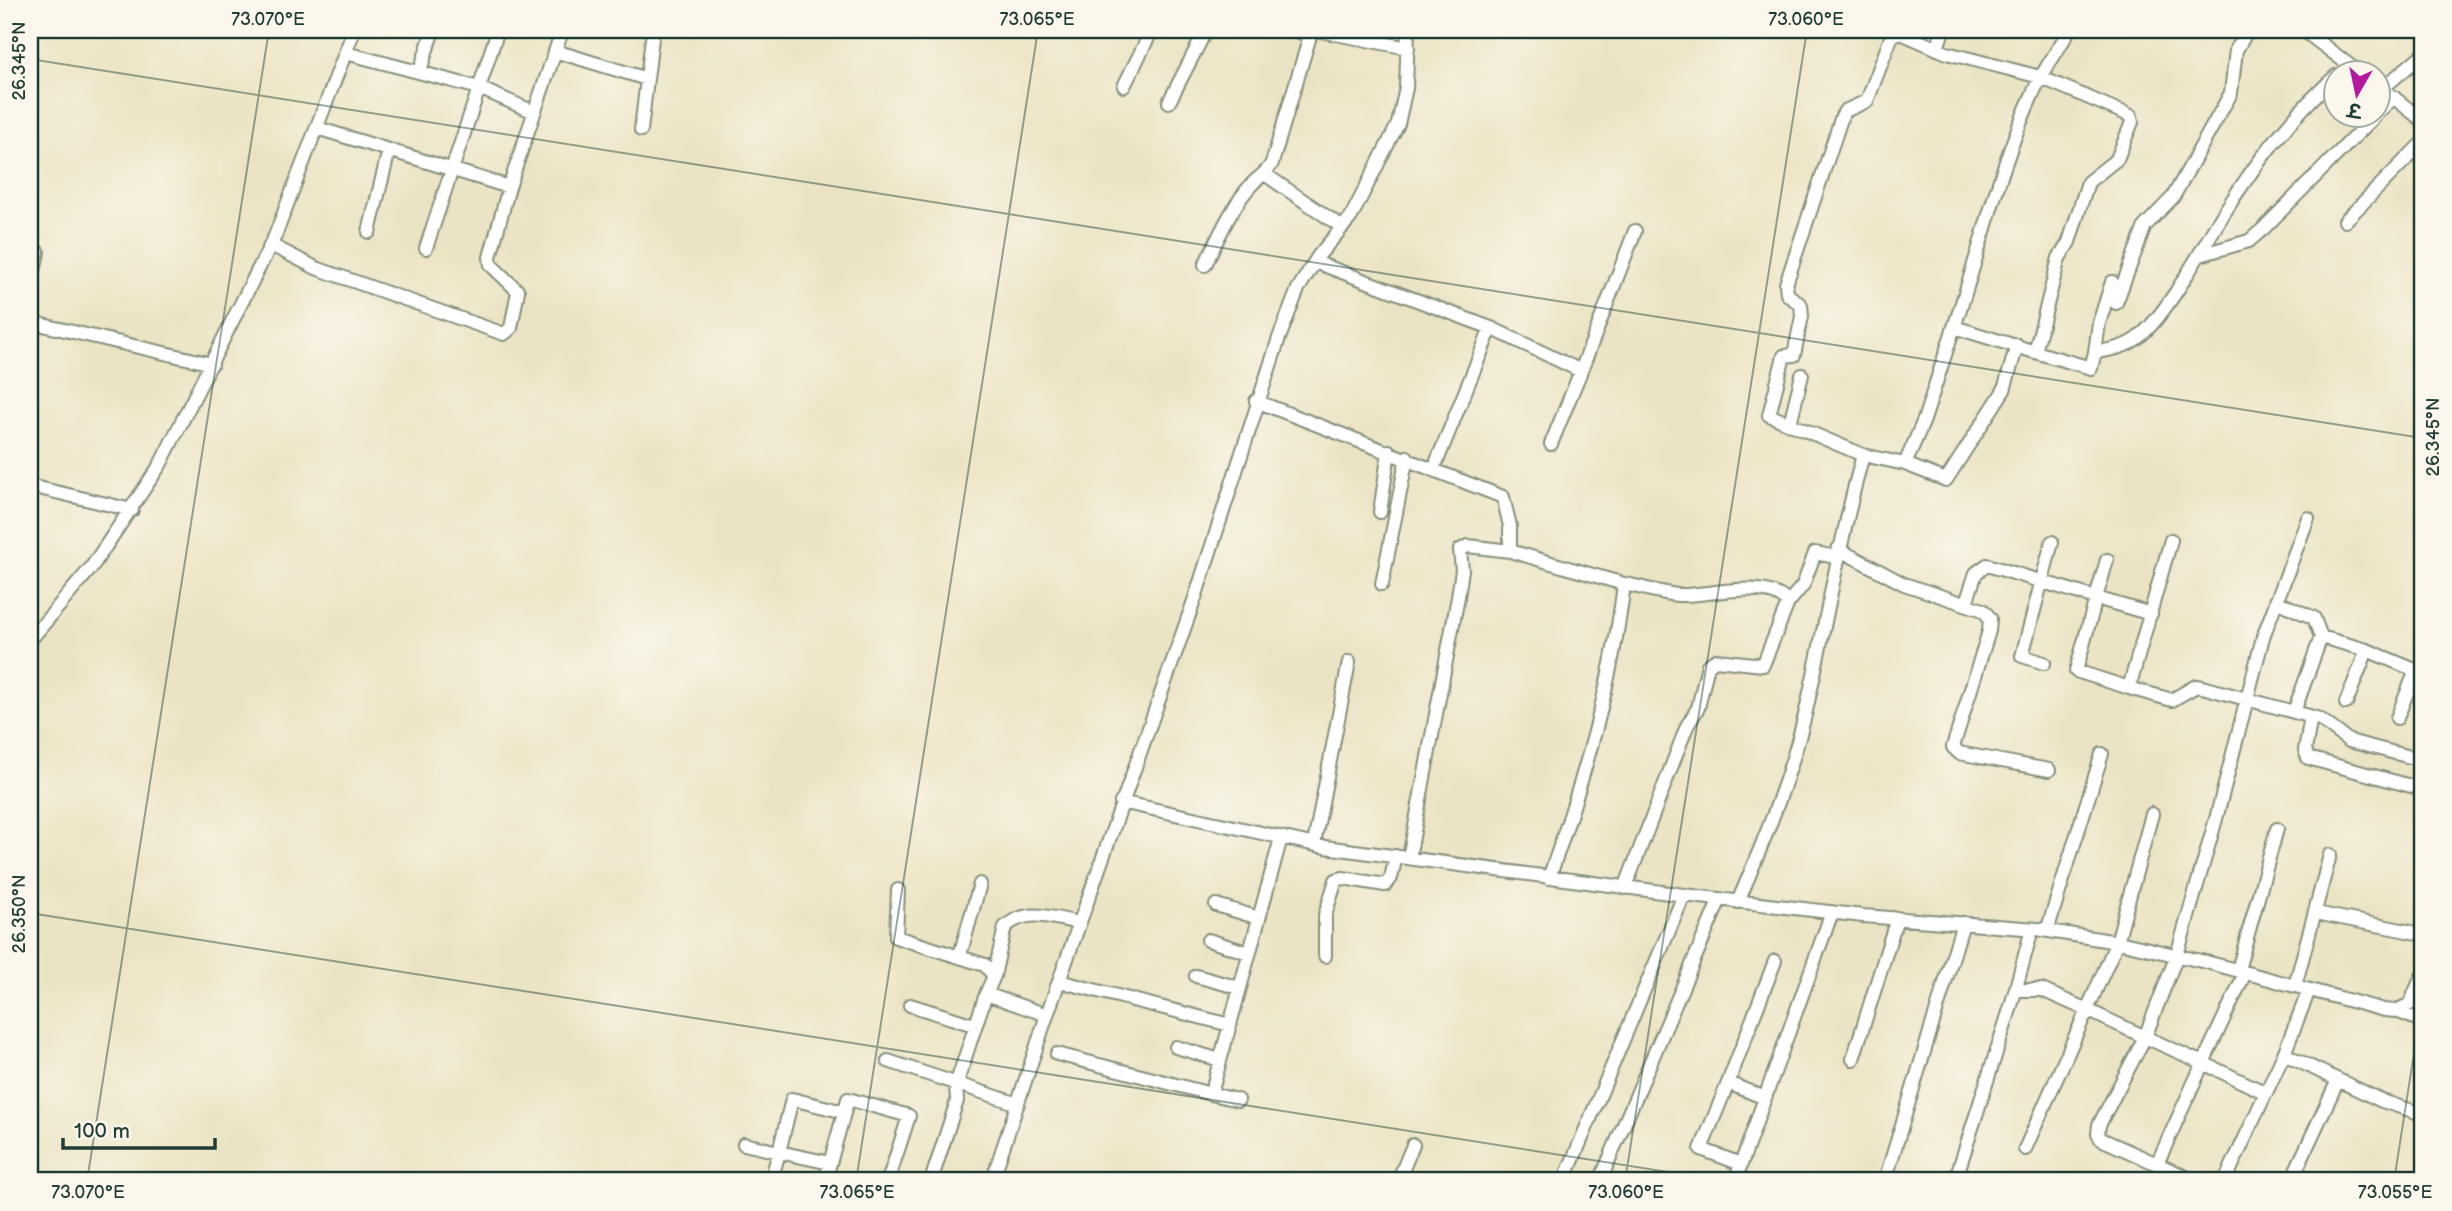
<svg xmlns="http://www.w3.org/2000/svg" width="2452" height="1211" font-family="'Balsamiq Sans','Playpen Sans Deva',sans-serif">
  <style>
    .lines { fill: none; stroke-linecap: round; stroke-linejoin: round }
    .street-casing { stroke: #85907c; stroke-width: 16 }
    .street { stroke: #fff; stroke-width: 12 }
    .ticks { fill: none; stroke: #1f3d34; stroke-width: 2; stroke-opacity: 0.45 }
    .neatline { fill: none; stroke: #1f3d34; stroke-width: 2.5 }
    .ticks-label { font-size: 18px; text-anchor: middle; fill: #1f3d34 }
  </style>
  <rect width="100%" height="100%" fill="#fbf7ec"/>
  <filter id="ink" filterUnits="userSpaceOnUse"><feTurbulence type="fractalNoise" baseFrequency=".0143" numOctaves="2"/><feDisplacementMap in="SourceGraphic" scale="14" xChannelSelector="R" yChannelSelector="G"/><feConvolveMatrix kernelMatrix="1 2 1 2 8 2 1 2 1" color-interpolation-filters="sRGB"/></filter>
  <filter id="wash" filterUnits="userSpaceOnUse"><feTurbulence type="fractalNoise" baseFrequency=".00686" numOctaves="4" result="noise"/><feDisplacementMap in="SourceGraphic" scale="28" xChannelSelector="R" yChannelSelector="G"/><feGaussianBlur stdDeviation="1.57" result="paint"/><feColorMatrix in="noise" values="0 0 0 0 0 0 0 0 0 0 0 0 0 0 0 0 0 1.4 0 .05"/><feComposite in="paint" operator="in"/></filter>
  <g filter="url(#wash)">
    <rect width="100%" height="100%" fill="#ebe4c4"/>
  </g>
  <g filter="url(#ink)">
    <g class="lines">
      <!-- street casing -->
      <g class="street-casing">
        <path id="street" d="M498,30L479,88L534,112
          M1293,30L1310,36
          M1894,30L1947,53L2040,77L2131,116L2132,122L2117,159L2088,182L2069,242L2059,258L2035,352L1954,327C1981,249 1999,166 2034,91C2043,70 2058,51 2069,30
          M2303,30L2361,74
          M1937,49L1943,30
          M555,51L647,79L653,30
          M346,53L479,88L426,248
          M420,71L433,30
          M2378,85L2422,120
          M1124,86L1152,30
          M2383,88L2422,55
          M1169,102L1206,30
          M2378,112L2394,97
          M317,128L509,187L562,31
          M641,130L647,79
          M1266,175L1342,227
          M2345,221L2422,143
          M369,232L389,150
          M271,245L316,268L504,334L511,328L518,291L491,265L490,257L509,187
          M2200,255L2249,241L2263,229L2375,116
          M1315,262L1491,328L1581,371L1635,231
          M1205,265C1217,240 1234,202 1253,183C1261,175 1267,173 1272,163L1310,36L1315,30L1408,48
          M30,290L38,252
          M2116,303L2145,226L2173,197L2231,93L2236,50L2248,30
          M30,322L212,364
          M1954,327L1924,420L1905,464L1946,480L2004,390L2017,345
          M2035,352L2091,368L2095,352C2112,350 2127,347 2140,336C2167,314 2200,252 2219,221C2252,167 2289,118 2336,76
          M2095,352L2099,323L2112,282
          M1256,401L1503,497L1510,526V551L1624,584C1612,684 1583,782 1549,878
          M1790,423L1802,375
          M1551,444L1581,371
          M1863,455L1905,464
          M1437,461L1491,328
          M30,486L132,510
          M1380,512L1389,451
          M2171,540L2129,688L2172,700L2196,686L2202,687L2320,719L2349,741L2422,760
          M1838,549L1904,584L1983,610L1990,618L1989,631L1953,747L1959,753L2049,770
          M1382,584L1407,457
          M1624,584C1641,587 1660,593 1678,595C1704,597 1769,577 1788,603L1803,585L1815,553L1836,557
          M2276,601L2314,618L2321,637
          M1966,603L1976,573L1987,565L2096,598L2107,560
          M30,640L91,568L160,465L275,236L354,30
          M2044,663L2022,656L2052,542
          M2129,688L2076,671L2096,598L2151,614
          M2346,703L2367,650
          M2294,712L2321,637L2367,650L2422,673
          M2311,717L2305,750L2308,758L2422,789
          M2397,718L2416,670
          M1121,802L1325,847L1684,895L1863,916L2037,929L2123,943L2210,963L2384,1010L2396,1011L2410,1004L2422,976
          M2152,814L2117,942L2087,1010L2145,1037L2177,955L2216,819L2263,637L2308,518
          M1314,844L1349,662
          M1409,858L1458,597L1462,570L1460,550L1468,546L1510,551
          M1625,888L1687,726L1698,708L1708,665L1716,660L1763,665L1788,603
          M898,890L896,937L985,965L994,976
          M1738,902C1764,841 1789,780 1805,715C1825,629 1839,541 1863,455L1769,415L1784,356L1794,355L1802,316L1801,305L1787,294L1786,284L1842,116L1845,111L1867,101L1894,30
          M1216,905L1259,918
          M2316,913L2422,934
          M2047,931L2102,754
          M1208,940L1249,953
          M960,955L980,884
          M1325,956V915L1336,880L1343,878L1385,885L1391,878L1396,856
          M2238,970L2277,829
          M1196,976L1240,988
          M1059,981L1230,1025
          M2295,986L2330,855
          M2016,990H2042L2087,1010L2025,1149
          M2309,990L2284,1054L2382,1101L2422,1114
          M910,1005L974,1025
          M2396,1011L2422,1021
          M1047,1015L986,994L994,976L1005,927C1028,907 1052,918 1079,923
          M1176,1047L1220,1060
          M1057,1054L1211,1094L1281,838
          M1853,1059L1897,918
          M888,1061L1018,1104
          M1728,1083L1775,961
          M1211,1094L1238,1100
          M744,1144L779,1152L771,1181
          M830,1163L779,1152L792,1099L844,1112
          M1741,1164L1701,1149L1728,1083L1765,1098
          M2157,1164L2101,1139L2098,1134L2099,1125L2145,1037L2203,1063L2245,973
          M702,1181V1180
          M825,1181L848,1099L909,1116L888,1181
          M931,1181L957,1101L956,1085L986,994
          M992,1181L1047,1015L1195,598L1279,338L1298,289L1319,255L1351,217L1398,124L1406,88L1408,30
          M1398,1181L1413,1145
          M1564,1181L1684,895
          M1600,1181L1720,899
          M1735,1181L1832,912
          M1885,1181L1963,923
          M1955,1181L2011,1006L2032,929
          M2195,1181L2157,1164L2203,1063L2266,1093
          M2225,1181L2284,1054
          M2291,1181L2338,1080"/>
      </g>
      <!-- street -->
      <use href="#street" class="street"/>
    </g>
  </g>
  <!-- ticks -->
  <path class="ticks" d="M30,59L2422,438M30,913L1725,1181M87,1181L269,30M856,1181L1038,30M1625,1181L1807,30M2394,1181L2422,1002"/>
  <!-- margin -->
  <rect width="2452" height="1211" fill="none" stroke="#fbf7ec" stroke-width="77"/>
  <!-- north arrow -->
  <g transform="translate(2357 94) rotate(189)"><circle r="33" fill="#fbf7ec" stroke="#a3ada2" stroke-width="2"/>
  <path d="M0-5L12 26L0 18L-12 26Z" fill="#b5179e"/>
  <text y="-10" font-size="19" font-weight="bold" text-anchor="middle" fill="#1f3d34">उ</text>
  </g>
  <!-- scale -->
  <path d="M63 1138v10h152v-10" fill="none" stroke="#1f3d34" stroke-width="3.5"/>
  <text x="74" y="1138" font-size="21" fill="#1f3d34" stroke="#fbf7ec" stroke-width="5" paint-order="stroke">100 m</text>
  <rect x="38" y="38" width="2376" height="1134" class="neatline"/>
  <g class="ticks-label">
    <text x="268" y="25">73.070°E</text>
    <text x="1037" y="25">73.065°E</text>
    <text x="1806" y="25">73.060°E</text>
    <text transform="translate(19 61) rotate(-90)" y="6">26.345°N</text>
    <text transform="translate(2433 437) rotate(-90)" y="6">26.345°N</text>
    <text transform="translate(19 914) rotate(-90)" y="6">26.350°N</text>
    <text x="88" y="1198">73.070°E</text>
    <text x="857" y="1198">73.065°E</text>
    <text x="1626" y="1198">73.060°E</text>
    <text x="2395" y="1198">73.055°E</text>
  </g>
</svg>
